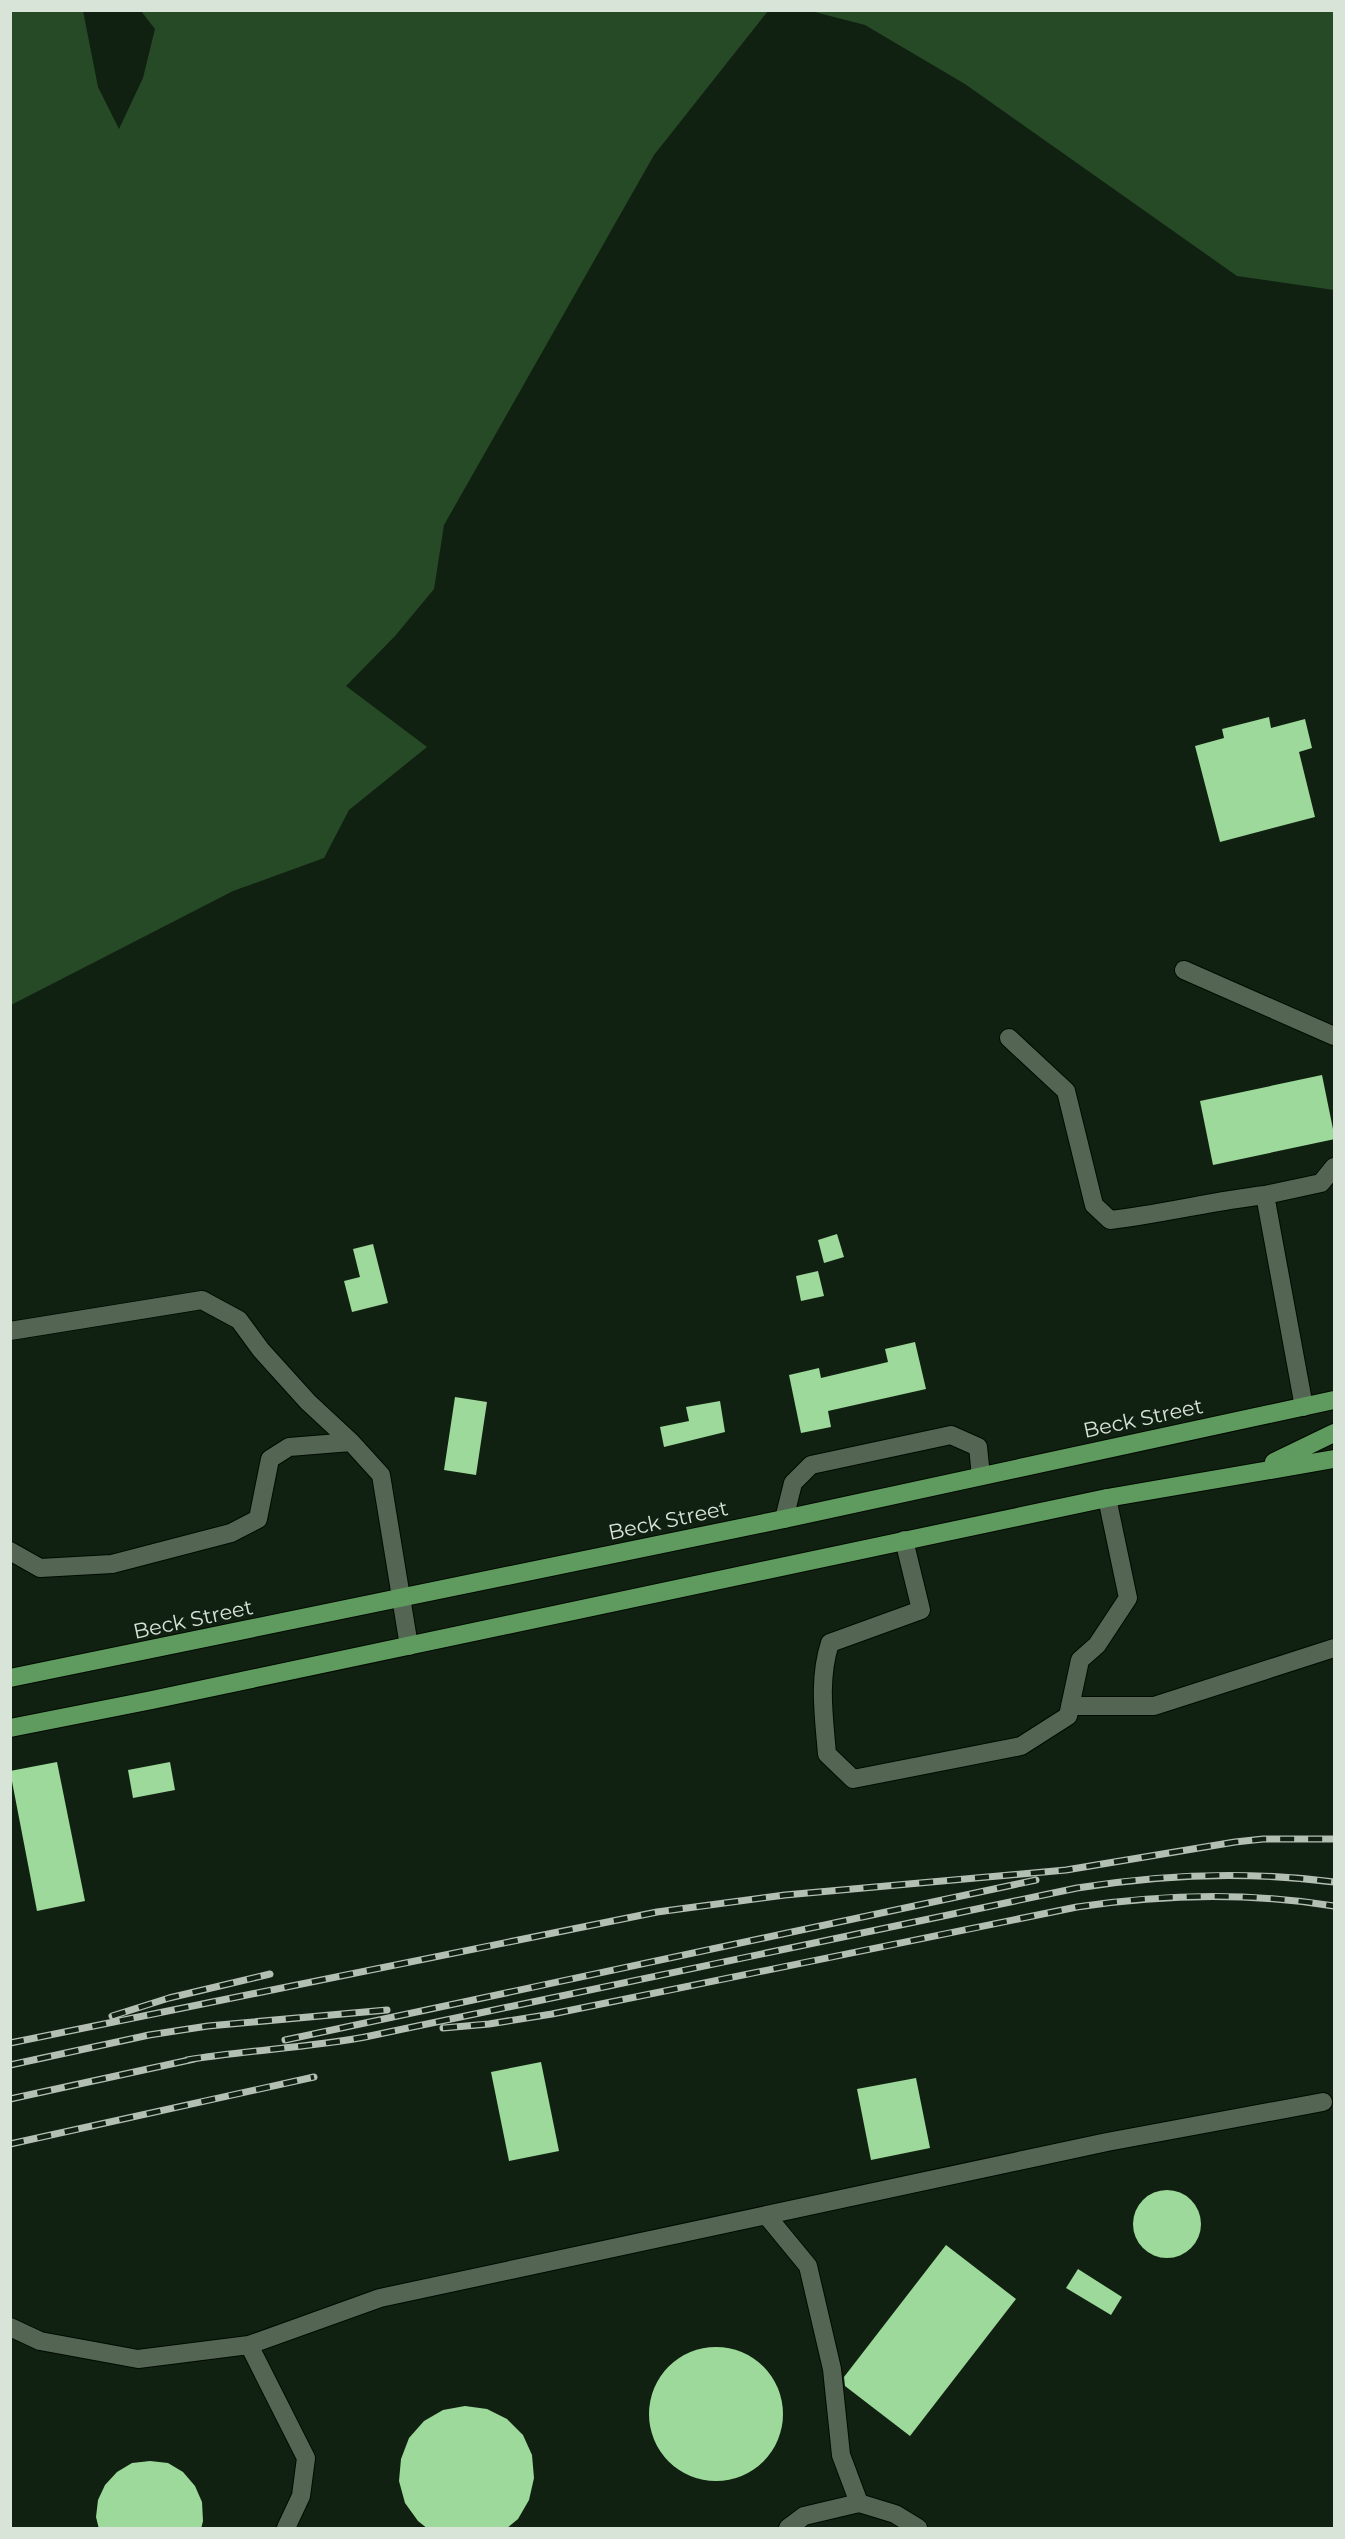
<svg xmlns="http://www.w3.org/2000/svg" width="1345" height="2539" font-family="Montserrat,sans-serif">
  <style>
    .green { fill: #264a26 }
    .building { fill: #9cd99a }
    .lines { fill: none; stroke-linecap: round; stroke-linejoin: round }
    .minor-casing { stroke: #010a01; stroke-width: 20 }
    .major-casing { stroke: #010a01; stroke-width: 20 }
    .minor { stroke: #546653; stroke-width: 18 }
    .major { stroke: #5f9b5e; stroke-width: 18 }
    .rail-casing { stroke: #b3bfb3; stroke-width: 7 }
    .rail { stroke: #112111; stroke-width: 4.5; stroke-dasharray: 14; stroke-linecap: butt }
    .labels { text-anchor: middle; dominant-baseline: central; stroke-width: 6; stroke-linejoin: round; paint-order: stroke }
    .street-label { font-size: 21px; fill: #d9e4d9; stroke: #112111 }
  </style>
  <rect width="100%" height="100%" fill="#112111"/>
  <!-- green -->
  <path class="green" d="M10,11H83L98,87L119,129L143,78L155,29L141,11H768L654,155L444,525L434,589L395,636L346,686L427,747L349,810L324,858L233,891L11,1005Z
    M811,11H1334V290L1237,276L965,84L865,25Z"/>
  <!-- building -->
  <path class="building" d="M1269,717L1271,728L1305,719L1312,748L1299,752L1315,817L1220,842L1195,746L1224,738L1222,729Z
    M1322,1075L1335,1139L1213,1165L1200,1101Z
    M837,1234L844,1257L824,1263L818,1240Z
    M373,1244L388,1303L352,1312L344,1281L360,1277L353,1249Z
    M818,1271L824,1296L801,1301L796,1276Z
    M915,1342L926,1389L828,1411L831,1427L801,1433L789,1375L819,1368L821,1378L888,1362L885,1349Z
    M455,1397L487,1402L476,1475L444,1470Z
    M720,1401L725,1432L664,1447L660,1427L689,1421L686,1407Z
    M57,1762L85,1901L37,1911L10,1771Z
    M170,1762L175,1790L133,1798L128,1770Z
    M541,2062L559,2151L509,2161L491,2072Z
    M916,2078L930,2148L871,2160L857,2089Z
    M1133 2224a34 34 0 1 1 68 0a34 34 0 1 1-68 0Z
    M946,2245L1016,2299L910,2436L845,2386L844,2377Z
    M1078,2269L1122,2297L1111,2315L1066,2288Z
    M649 2414a67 67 0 1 1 134 0a67 67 0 1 1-134 0Z
    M465,2406L487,2409L507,2419L523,2435L532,2455L534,2478L529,2500L518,2519L506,2529H428L418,2521L405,2503L399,2481L401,2459L409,2438L424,2421L443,2410Z
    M150,2461L168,2463L183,2472L195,2486L202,2502L203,2521L201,2529H99L96,2517L98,2500L105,2485L117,2472L132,2463Z"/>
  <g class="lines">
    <!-- minor casing -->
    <g class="minor-casing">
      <path id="minor" d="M1184,970L1334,1036
        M1009,1038L1066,1091L1094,1205L1110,1220C1162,1214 1213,1201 1265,1195L1304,1407
        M1265,1195L1321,1183L1334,1167
        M10,1331L202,1300L239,1320L261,1350L308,1402L351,1442L381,1475L409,1646
        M784,1519L793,1483L811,1465L951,1435L978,1447L981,1476
        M904,1540L921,1610L830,1643C818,1680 824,1717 827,1754L853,1779L1021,1746L1068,1716L1080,1660L1097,1645L1128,1598L1107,1498
        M10,1551L40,1568L112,1564L231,1533L258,1519L270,1459L289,1447L351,1442
        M1070,1706H1154L1334,1648
        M766,2215L808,2266L832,2369L841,2455L859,2503
        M10,2327L40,2341L138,2359L249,2345L380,2298L1107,2142L1323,2102
        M249,2345L306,2458L301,2496L286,2528
        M788,2528L804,2516L859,2503L895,2514L918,2528"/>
    </g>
    <!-- major casing -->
    <g class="major-casing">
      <path id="major" d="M1274,1462L1334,1433
        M10,1678L784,1519L1334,1400
        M10,1728L152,1700L1107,1498L1334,1459"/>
    </g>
    <!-- minor -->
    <use href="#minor" class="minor"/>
    <!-- major -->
    <use href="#major" class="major"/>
    <!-- rail casing -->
    <g class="rail-casing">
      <path id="rail" d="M112,2016L169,1998L270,1974
        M443,2028L489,2024L552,2014L1077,1907C1163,1894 1248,1892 1334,1906
        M285,2040L1036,1880
        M10,2043L657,1912L785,1895L1066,1870L1235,1842L1263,1839H1334
        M187,2060C246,2050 306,2048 365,2037L1077,1888C1163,1874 1248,1871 1334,1882
        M10,2065L149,2035L208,2026L387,2010
        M10,2099L194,2059
        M10,2144L314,2077"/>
    </g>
    <!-- rail -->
    <use href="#rail" class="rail"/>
  </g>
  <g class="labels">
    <!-- street labels -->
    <g class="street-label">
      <text transform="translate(1143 1418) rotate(-12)">Beck Street</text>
      <text transform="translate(668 1520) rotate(-12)">Beck Street</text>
      <text transform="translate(193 1619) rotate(-12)">Beck Street</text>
    </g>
  </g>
  <!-- border -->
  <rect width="1345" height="2539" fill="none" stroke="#d9e4d9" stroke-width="24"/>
</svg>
